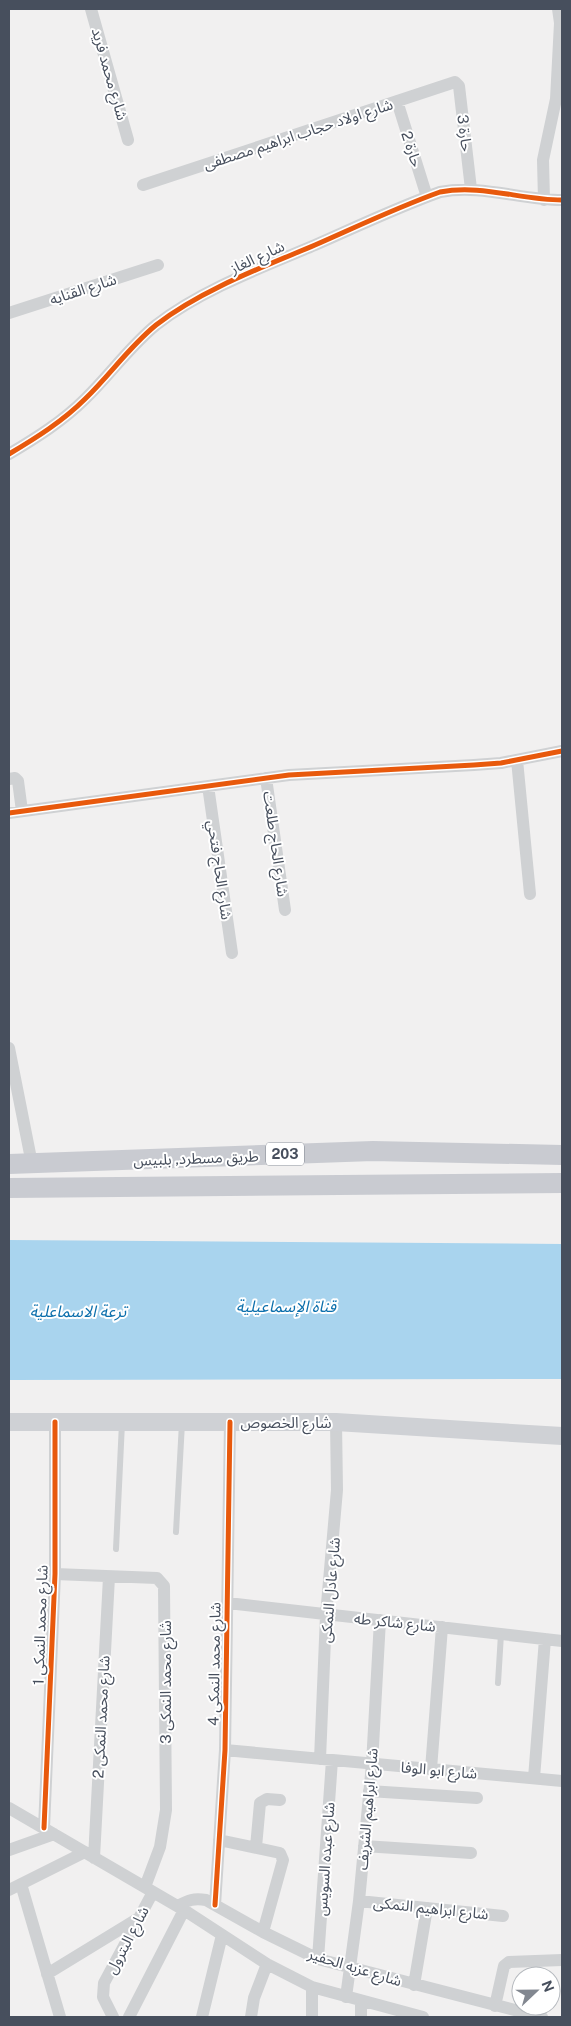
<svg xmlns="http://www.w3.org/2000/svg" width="571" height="2026" font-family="'Public Sans','Noto Sans Arabic',sans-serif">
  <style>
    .water { fill: #a9d4ee }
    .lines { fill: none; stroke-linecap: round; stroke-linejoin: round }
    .service { stroke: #cfd1d3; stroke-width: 6 }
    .minor { stroke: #cfd1d3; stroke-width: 12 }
    .secondary { stroke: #cfd1d5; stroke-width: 18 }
    .primary { stroke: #c9cbd1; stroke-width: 20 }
    .cycleway-casing { stroke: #fff; stroke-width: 8 }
    .cycleway { stroke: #e8590c; stroke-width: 5 }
    .labels { text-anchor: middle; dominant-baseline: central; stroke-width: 4; stroke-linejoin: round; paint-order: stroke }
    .shield { fill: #fff; stroke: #7e848e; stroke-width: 1 }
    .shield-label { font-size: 14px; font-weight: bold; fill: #474f5d }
    .street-label { font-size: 15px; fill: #474f5d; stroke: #fff }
    .water-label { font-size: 16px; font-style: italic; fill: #0b6fac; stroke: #fff }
  </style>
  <rect width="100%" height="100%" fill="#f1f0f0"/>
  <!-- water -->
  <path class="water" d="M9,1240L562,1244V1379L9,1380Z"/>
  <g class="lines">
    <!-- service -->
    <path class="service" d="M176,1532L182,1423
      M116,1549L122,1423
      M498,1683L501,1634"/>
    <!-- minor -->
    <path class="minor" d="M91,9L128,140
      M397,101L427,197
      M143,185L455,82L459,86L471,189
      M544,200L543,160L556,99L560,23L558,9
      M9,313L158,265
      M9,454C36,438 63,421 85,399C110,375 129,347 156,325C201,290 263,267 315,245C356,227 398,207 440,192C481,184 521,200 562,200
      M517,760L530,894
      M266,778L285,910
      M9,779L15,778L18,781L22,811
      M208,786L232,953
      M9,813L289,775L474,765L501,763L562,751
      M9,1048L32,1164
      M55,1574L157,1578L164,1586L166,1810L160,1847L145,1887
      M228,1603L562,1641
      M225,1750L562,1781
      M320,1759L326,1615L337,1490L336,1422
      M431,1769L442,1627
      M534,1778L545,1639
      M369,1791L477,1798
      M9,1808L184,1910L267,1964L312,1987L423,2017
      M44,1828L55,1574V1422
      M219,1840L280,1853L283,1860L263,1932
      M364,1846L471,1853
      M256,1847L260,1803L267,1799L280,1800
      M9,1850L54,1834
      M94,1858L109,1577
      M21,1884L60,2017
      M9,1890L85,1852
      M359,1901L503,1916
      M215,1905L225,1750L230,1422
      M178,1906C188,1900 194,1898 206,1900L263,1932L318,1959L542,2017
      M318,1959L332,1760
      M47,1974L137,1919
      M414,1985L427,1908
      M312,1987V2017
      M346,1997L359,1901L372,1764L380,1620
      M361,2001V2017
      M495,2006L504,1966L509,1962L562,1960
      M113,2017L103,1997L104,1983L153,1892
      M129,2017L184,1910
      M202,2017L222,1935
      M251,2017L254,1998L267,1964"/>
    <!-- secondary -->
    <path class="secondary" d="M9,1422H336L562,1436"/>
    <!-- primary -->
    <path class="primary" d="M9,1164L373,1151L562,1155
      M9,1188L562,1183"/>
    <!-- cycleway casing -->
    <g class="cycleway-casing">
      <path id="cycleway" d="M9,454C36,438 63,421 85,399C110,375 129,347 156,325C201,290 263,267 315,245C356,227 398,207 440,192C481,184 521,200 562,200
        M9,813L289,775L474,765L501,763L562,751
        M44,1828L55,1574V1422
        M215,1905L225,1750L230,1422"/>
    </g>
    <!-- cycleway -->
    <use href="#cycleway" class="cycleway"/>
  </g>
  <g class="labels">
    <!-- shield labels -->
    <rect class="shield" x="266" y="1142.5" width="38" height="23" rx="4"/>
    <g class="shield-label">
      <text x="285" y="1154">203</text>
    </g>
    <!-- street labels -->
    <g class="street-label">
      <text transform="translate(110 74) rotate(74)">شارع محمد فريد</text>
      <text transform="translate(465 133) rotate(83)">حارة 3</text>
      <text transform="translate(298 134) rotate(-18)">شارع اولاد حجاب ابراهيم مصطفى</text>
      <text transform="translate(412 149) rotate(72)">حارة 2</text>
      <text transform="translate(257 257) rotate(-25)">شارع الغاز</text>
      <text transform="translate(83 289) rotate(-18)">شارع القنايه</text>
      <text transform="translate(276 844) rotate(82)">شارع الحاج طلعت</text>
      <text transform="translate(220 870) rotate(82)">شارع الحاج فتحي</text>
      <text transform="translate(196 1158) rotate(-2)">طريق مسطرد, بلبيس</text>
      <text x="286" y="1422">شارع الخصوص</text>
      <text transform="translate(330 1590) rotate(-85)">شارع عادل النمكى</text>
      <text transform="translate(395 1622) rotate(6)">شارع شاكر طه</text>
      <text transform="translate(40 1625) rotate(-88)">شارع محمد النمكى 1</text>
      <text transform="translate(214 1664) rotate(-89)">شارع محمد النمكى 4</text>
      <text transform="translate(165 1682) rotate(-90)">شارع محمد النمكى 3</text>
      <text transform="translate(101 1717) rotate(-87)">شارع محمد النمكى 2</text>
      <text transform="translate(439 1770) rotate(5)">شارع ابو الوفا</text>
      <text transform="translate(367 1809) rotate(-85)">شارع ابراهيم الشريف</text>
      <text transform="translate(325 1859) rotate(-86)">شارع عبده السويس</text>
      <text transform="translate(431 1908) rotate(6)">شارع ابراهيم النمكى</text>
      <text transform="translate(127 1940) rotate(-62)">شارع البترول</text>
      <text transform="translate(355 1967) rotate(17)">شارع عزبه الحفير</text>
    </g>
    <!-- water labels -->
    <g class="water-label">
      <text x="286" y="1306">قناة الإسماعيلية</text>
      <text x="78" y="1311">ترعة الاسماعلية</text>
    </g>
  </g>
  <!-- border -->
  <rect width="571" height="2026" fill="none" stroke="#474f5d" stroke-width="20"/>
  <!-- north arrow -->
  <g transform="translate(536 1991) rotate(68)"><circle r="24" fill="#ffffff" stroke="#b5b9be"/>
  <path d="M0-4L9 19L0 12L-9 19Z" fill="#828790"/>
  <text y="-8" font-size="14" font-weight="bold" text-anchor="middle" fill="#474f5d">N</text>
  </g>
</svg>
